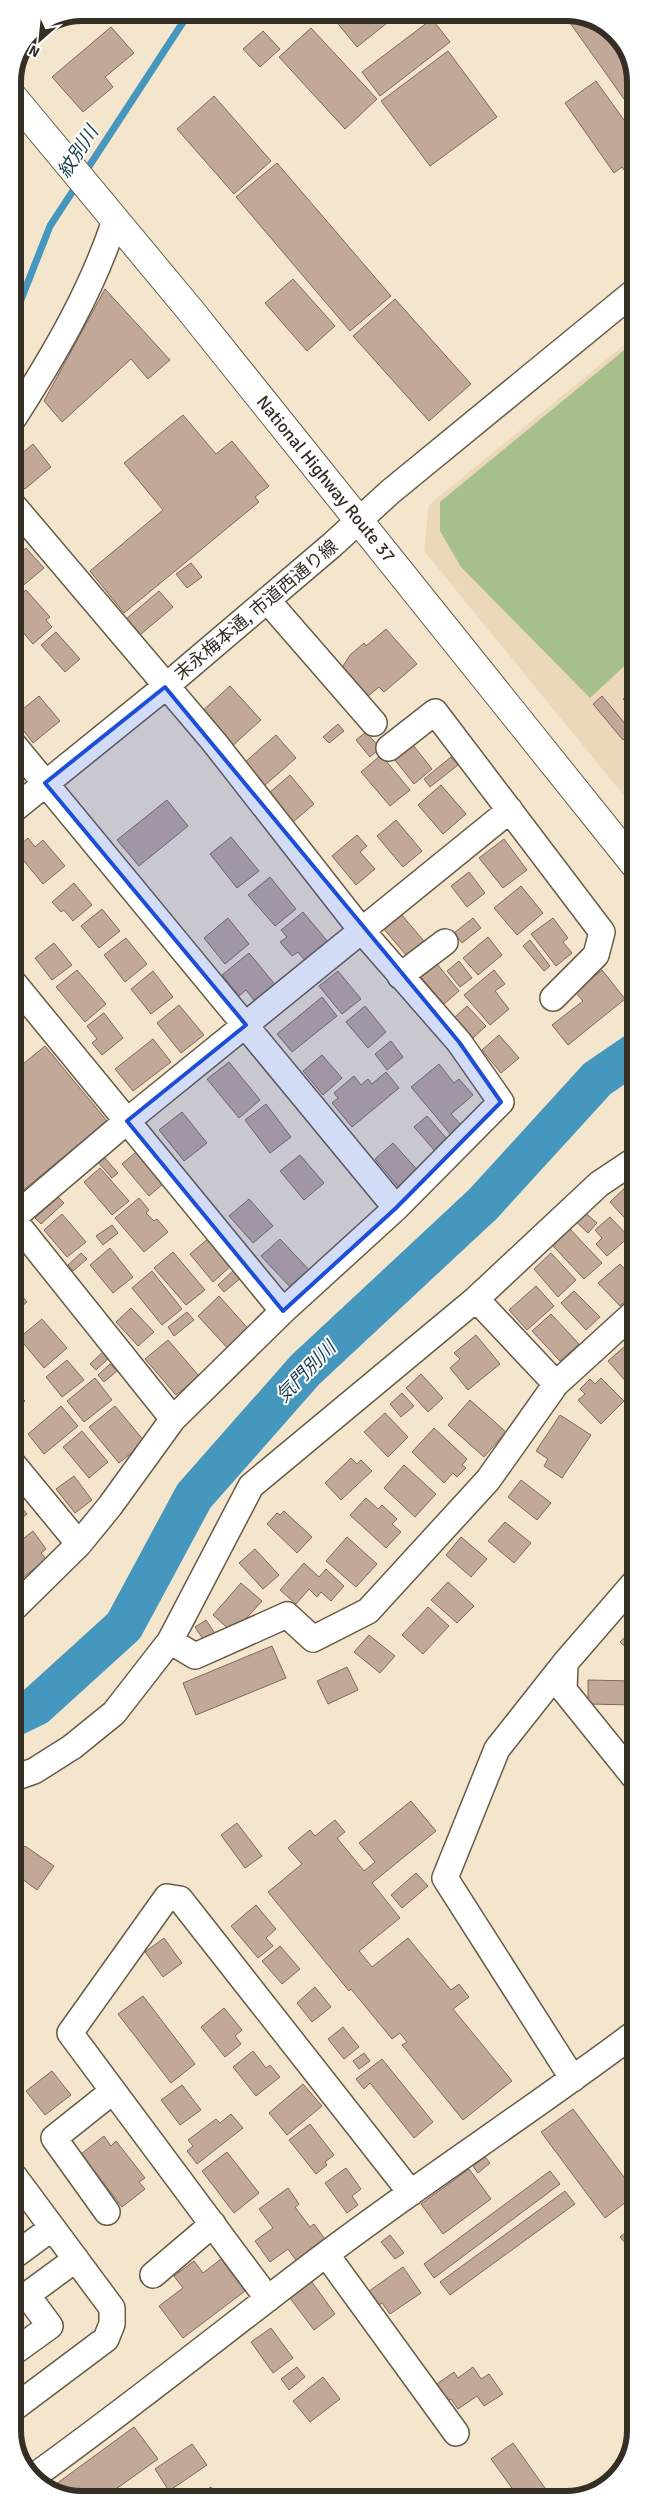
<svg xmlns="http://www.w3.org/2000/svg" width="648" height="2512" font-family="Signika,'Noto Sans JP',sans-serif">
  <style>
    .built { fill: #ebd7b9 }
    .green { fill: #a7bf8b }
    .lines { fill: none; stroke-linecap: round; stroke-linejoin: round }
    .stream { stroke: #4697bd; stroke-width: 7 }
    .river { stroke: #4697bd; stroke-width: 40 }
    .building { fill: #c1a899; stroke: #80695b }
    .minor-casing { stroke: #685b46; stroke-width: 28 }
    .highway-casing { stroke: #685b46; stroke-width: 30 }
    .minor { stroke: #fff; stroke-width: 25 }
    .highway { stroke: #fff; stroke-width: 28 }
    .marked { fill: #1d4ed8; fill-opacity: 0.2; stroke: #1d4ed8; stroke-width: 4; stroke-linejoin: round }
    .labels { text-anchor: middle; dominant-baseline: central; stroke-width: 4; stroke-linejoin: round; paint-order: stroke }
    .street-label { font-size: 18px; fill: #342e25; stroke: #fff }
    .water-label { font-size: 19px; font-style: italic; fill: #1f4253; stroke: #fff }
    .rim { fill: none; stroke: #342e25; stroke-width: 6 }
  </style>
  <rect width="100%" height="100%" fill="#f4e5cd"/>
  <!-- built -->
  <path class="built" d="M634,337L635,809L424,551L429,505Z"/>
  <!-- green -->
  <path class="green" d="M634,342V657L590,698L461,567L440,531V502Z"/>
  <g class="lines">
    <!-- stream -->
    <path class="stream" d="M84,174L189,13
      M13,320L50,226L78,183"/>
    <!-- river -->
    <path class="river" d="M13,1717L36,1706L124,1626L194,1496L305,1370L483,1204L597,1079L635,1053"/>
  </g>
  <!-- building -->
  <path class="building" d="M124,13H140L131,21Z
    M329,13H378L387,23L357,47Z
    M563,13H575L612,30L634,68V113Z
    M432,19L450,42L380,96L362,72Z
    M111,27L134,53L105,77L113,87L83,112L52,77Z
    M311,28L377,99L345,129L279,57Z
    M263,31L280,49L260,67L243,49Z
    M448,51L497,117L430,166L381,101Z
    M596,81L634,134V184L622,167L614,173L565,103Z
    M214,96L271,161L234,194L177,129Z
    M277,163L391,296L350,331L236,197Z
    M293,279L335,326L307,351L265,303Z
    M105,289L170,360L148,379L131,359L62,422L44,401Z
    M395,299L471,384L429,421L353,336Z
    M183,415L216,454L232,441L269,486L255,497L259,502L124,613L90,571L163,510L124,463Z
    M33,444L51,467L25,489L13,474V461Z
    M26,548L44,568L13,594V559Z
    M191,563L202,577L187,588L176,574Z
    M26,590L50,617L46,620L52,627L33,644L13,621V601Z
    M159,591L173,607L140,635L126,619Z
    M386,629L417,664L384,692L379,687L367,697L342,668L350,655L364,643L366,646Z
    M56,632L80,659L65,672L41,645Z
    M230,686L261,720L230,748L199,714Z
    M634,690V712L623,699Z
    M39,696L60,721L33,743L13,717Z
    M602,696L632,732L623,740L593,704Z
    M338,724L344,731L329,743L323,737Z
    M366,732L380,748L370,757L356,740Z
    M276,735L296,758L264,786L244,763Z
    M413,745L432,769L414,784L395,760Z
    M381,755L410,790L390,806L361,772Z
    M451,757L458,765L430,787L424,779Z
    M290,775L314,804L293,822L269,793Z
    M441,785L466,814L443,834L418,805Z
    M167,800L188,826L139,866L117,840Z
    M396,820L422,851L403,867L377,836Z
    M357,835L367,846L360,852L375,869L356,885L332,856Z
    M231,837L259,871L237,888L210,854Z
    M28,838L35,847L43,840L65,866L43,884L18,854L23,850L20,845Z
    M504,839L527,870L503,888L479,858Z
    M469,872L485,893L467,907L451,886Z
    M270,877L296,909L275,926L248,895Z
    M74,883L92,905L73,921L64,910L61,912L52,902Z
    M521,886L543,913L517,935L494,908Z
    M102,909L120,931L99,948L81,926Z
    M303,912L329,943L306,962L298,952L292,956L280,942L287,937L281,930Z
    M401,914L429,947L412,962L383,928Z
    M228,918L249,944L225,964L204,938Z
    M473,918L481,928L462,943L454,933Z
    M553,918L568,938L563,942L572,953L556,966L531,934Z
    M488,937L502,955L478,975L463,958Z
    M126,938L147,964L125,982L104,955Z
    M530,940L550,966L544,971L523,946Z
    M54,943L72,965L52,980L35,958Z
    M249,953L277,987L257,1004L246,990L239,996L222,975Z
    M459,961L472,978L460,987L447,971Z
    M437,964L459,991L444,1004L421,977Z
    M77,970L106,1004L85,1022L56,987Z
    M494,970L505,984L495,991L509,1009L490,1025L464,995Z
    M602,970L625,999L568,1045L552,1025L583,1001L575,992Z
    M153,971L173,997L151,1014L131,989Z
    M338,971L361,999L342,1014L319,986Z
    M322,997L337,1016L292,1052L277,1034Z
    M179,1005L204,1035L181,1053L157,1023Z
    M365,1006L386,1032L368,1048L346,1022Z
    M467,1006L486,1026L473,1038L454,1018Z
    M104,1013L123,1038L102,1055L92,1043L97,1039L87,1026Z
    M499,1035L519,1058L501,1073L482,1050Z
    M153,1039L171,1062L133,1091L115,1069Z
    M391,1041L403,1057L387,1070L375,1054Z
    M45,1046L107,1121L15,1197L13,1072Z
    M322,1055L342,1078L323,1095L303,1071Z
    M229,1062L260,1100L239,1118L207,1079Z
    M439,1064L454,1083L459,1079L473,1095L451,1114L463,1127L452,1136L411,1087Z
    M386,1072L399,1088L352,1127L332,1103L338,1098L334,1093L354,1076L361,1085L368,1079L372,1084Z
    M266,1104L291,1137L270,1153L245,1120Z
    M182,1112L207,1143L184,1161L159,1130Z
    M427,1116L448,1140L435,1151L414,1127Z
    M393,1143L420,1173L401,1190L375,1159Z
    M136,1152L163,1184L149,1196L122,1164Z
    M300,1155L324,1183L304,1200L280,1171Z
    M105,1158L118,1173L112,1178L98,1162Z
    M100,1168L129,1201L112,1215L84,1182Z
    M631,1182L635,1186V1223L632,1226L610,1202Z
    M58,1197L64,1203L41,1224L35,1218Z
    M139,1198L149,1210L146,1213L154,1221L157,1219L168,1232L144,1252L115,1218Z
    M249,1199L273,1226L253,1243L229,1216Z
    M582,1210L597,1223L588,1233L573,1219Z
    M62,1214L86,1242L67,1257L44,1230Z
    M610,1217L629,1237L607,1256L596,1244L602,1238L595,1230Z
    M112,1225L118,1233L103,1245L96,1236Z
    M570,1229L602,1263L584,1279L553,1246Z
    M209,1238L232,1265L213,1282L190,1254Z
    M280,1239L311,1272L292,1289L261,1256Z
    M110,1248L133,1277L113,1293L90,1265Z
    M173,1252L205,1290L186,1305L154,1268Z
    M81,1253L87,1259L73,1271L68,1265Z
    M551,1253L576,1280L558,1297L534,1269Z
    M620,1264L631,1276L635,1272V1293L620,1306L598,1283Z
    M235,1269L242,1277L224,1292L218,1285Z
    M152,1271L182,1309L162,1325L132,1288Z
    M13,1285L27,1302L13,1313Z
    M536,1286L554,1306L527,1330L509,1310Z
    M574,1291L600,1317L586,1330L561,1303Z
    M219,1296L252,1333L231,1352L198,1316Z
    M131,1308L154,1332L138,1346L116,1322Z
    M187,1312L194,1320L174,1336L168,1327Z
    M551,1314L579,1344L560,1361L532,1331Z
    M42,1319L67,1348L44,1368L19,1338Z
    M476,1335L500,1364L468,1390L450,1368L460,1359L454,1353Z
    M168,1340L199,1376L176,1395L145,1359Z
    M625,1346L635,1357V1392L608,1361Z
    M105,1350L110,1357L96,1370L90,1364Z
    M67,1360L84,1380L62,1397L46,1377Z
    M110,1364L117,1371L104,1382L98,1375Z
    M421,1374L443,1398L428,1412L406,1388Z
    M95,1378L112,1400L84,1422L67,1401Z
    M601,1378L624,1401L601,1424L578,1400L585,1394L580,1389L590,1379L595,1384Z
    M402,1393L414,1406L401,1417L390,1404Z
    M19,1395L25,1401L13,1411V1399Z
    M470,1400L506,1432L484,1457L448,1425Z
    M61,1406L78,1426L44,1454L28,1434Z
    M115,1406L145,1442L119,1463L89,1427Z
    M385,1413L408,1437L388,1457L364,1432Z
    M560,1415L591,1435L562,1478L544,1466L548,1459L536,1451Z
    M434,1428L467,1459L462,1465L466,1468L457,1477L453,1473L444,1483L412,1452Z
    M82,1431L108,1462L89,1478L63,1447Z
    M351,1458L357,1464L361,1460L372,1471L341,1500L325,1483Z
    M404,1465L436,1494L415,1517L384,1488Z
    M74,1476L92,1500L75,1513L56,1489Z
    M521,1480L551,1503L537,1520L508,1497Z
    M366,1498L378,1509L382,1505L397,1519L392,1524L401,1532L386,1548L350,1515Z
    M18,1503L27,1514L13,1525V1507Z
    M284,1511L312,1537L297,1553L267,1524L277,1513L280,1515Z
    M505,1522L531,1543L514,1563L488,1541Z
    M17,1530L24,1538L33,1531L46,1549L41,1553L46,1559L24,1577L13,1564V1533Z
    M347,1537L377,1564L356,1587L326,1561Z
    M461,1537L487,1559L471,1577L446,1555Z
    M255,1549L279,1575L263,1589L239,1563Z
    M304,1563L319,1577L326,1569L344,1586L331,1601L321,1592L317,1597L309,1589L296,1604L280,1590Z
    M448,1582L474,1606L457,1623L431,1600Z
    M241,1583L262,1601L233,1633L213,1615Z
    M428,1607L449,1626L423,1654L402,1635Z
    M206,1620L216,1635L205,1642L195,1627Z
    M633,1629L635,1631V1656L620,1642Z
    M369,1635L395,1656L380,1673L354,1652Z
    M272,1646L286,1678L196,1715L183,1683Z
    M347,1667L358,1690L328,1704L317,1681Z
    M588,1680L633,1681V1705L588,1704Z
    M411,1801L436,1831L372,1883L400,1918L359,1951L372,1967L408,1938L451,1990L459,1984L469,1997L453,2009L512,2081L463,2120L402,2045L407,2042L400,2033L392,2039L351,1989L349,1991L268,1892L302,1864L288,1848L310,1830L315,1836L335,1820L345,1832L337,1838L364,1871L375,1862L359,1843Z
    M237,1823L262,1856L245,1868L221,1835Z
    M14,1846L21,1851L25,1846L54,1866L37,1890L18,1876L14,1882Z
    M416,1873L428,1886L402,1908L391,1895Z
    M256,1905L276,1929L266,1938L273,1946L258,1958L231,1926Z
    M164,1938L182,1963L163,1977L145,1952Z
    M280,1946L300,1969L282,1984L262,1961Z
    M315,1987L331,2007L312,2022L297,2003Z
    M143,1996L195,2064L171,2083L118,2014Z
    M224,2008L242,2030L235,2036L241,2044L225,2057L201,2027Z
    M343,2027L359,2047L344,2059L328,2039Z
    M253,2051L266,2068L270,2065L280,2077L256,2096L233,2067Z
    M364,2053L370,2061L359,2069L353,2061Z
    M382,2059L433,2122L414,2138L370,2083L364,2089L356,2079Z
    M52,2071L71,2095L45,2115L26,2091Z
    M303,2084L322,2106L287,2135L269,2113Z
    M182,2085L201,2110L180,2125L161,2100Z
    M573,2109L635,2192V2195L605,2218L541,2132Z
    M231,2114L243,2128L197,2164L187,2151L193,2146L188,2140L216,2119L220,2123Z
    M310,2124L334,2155L325,2162L327,2165L316,2174L289,2140Z
    M104,2136L111,2146L116,2141L145,2178L139,2182L145,2189L122,2207L81,2154Z
    M227,2152L259,2193L234,2213L202,2171Z
    M485,2157L490,2163L478,2173L473,2166Z
    M346,2168L361,2189L352,2196L358,2205L347,2213L325,2183Z
    M469,2169L491,2199L443,2234L421,2204Z
    M550,2171L560,2184L434,2278L424,2264Z
    M288,2188L299,2204L295,2207L310,2227L314,2224L327,2242L298,2263L288,2249L270,2262L255,2241L273,2228L259,2209Z
    M565,2191L575,2204L450,2295L440,2282Z
    M635,2225V2237L626,2244L620,2237Z
    M390,2235L404,2253L395,2259L381,2242Z
    M221,2259L245,2291L183,2338L159,2306L183,2288L174,2276L194,2261L203,2273Z
    M403,2267L421,2293L390,2314L382,2303L375,2308L365,2294Z
    M309,2278L335,2314L314,2330L287,2294Z
    M271,2328L293,2358L273,2373L251,2342Z
    M297,2367L305,2377L289,2390L281,2379Z
    M473,2367L481,2379L489,2374L503,2394L484,2406L477,2396L458,2409L451,2399L446,2402L434,2386L454,2372L458,2378Z
    M323,2377L340,2399L310,2422L293,2401Z
    M134,2427L158,2459L102,2499H77L54,2490L52,2487Z
    M513,2443L545,2488L531,2498H519L491,2459Z
    M192,2444L207,2465L169,2491L155,2469Z
    M211,2487L219,2499H184L198,2489L201,2493Z"/>
  <g class="lines">
    <!-- minor casing -->
    <g class="minor-casing">
      <path id="minor" d="M13,419C53,357 92,291 115,220
        M13,505L214,742L362,931L459,1042L501,1102L396,1208L283,1311L173,1419L110,1506L79,1544L13,1609
        M267,600L374,723
        M13,744L396,1208
        M389,748L435,712L602,932L596,955L553,998
        M13,810L165,687L332,545L390,492L634,292
        M400,976L445,942
        M13,982L283,1311
        M13,1218L127,1121L510,810
        M13,1219L173,1419
        M476,1299L556,1384L635,1312
        M13,1464L79,1544
        M635,1582L565,1663L564,1690L635,1778
        M170,1641L195,1656L287,1615L313,1639L368,1611L488,1480L556,1384
        M565,1663L497,1749L445,1878L573,2079
        M14,1778L34,1771L72,1747L114,1713L170,1641L251,1486L476,1299L599,1184L635,1160
        M14,2176L112,2308V2324L106,2339L14,2408
        M107,2212L54,2138L113,2091
        M326,2254L456,2433
        M14,2256L52,2228
        M153,2275L213,2224
        M268,2299L70,2033L167,1897L180,1899L411,2193
        M14,2352L50,2326L27,2295L76,2259
        M33,2477C132,2406 227,2329 325,2255C427,2178 534,2109 635,2033"/>
    </g>
    <!-- highway casing -->
    <g class="highway-casing">
      <path id="highway" d="M13,97L190,310L635,865"/>
    </g>
    <!-- minor -->
    <use href="#minor" class="minor"/>
    <!-- highway -->
    <use href="#highway" class="highway"/>
  </g>
  <!-- marked area -->
  <path class="marked" d="M165,687L459,1042L501,1102L396,1208L283,1311L127,1121L246,1025L45,783Z"/>
  <g class="labels">
    <!-- street labels -->
    <g class="street-label">
      <text transform="translate(326 479) rotate(51)">National Highway Route 37</text>
      <text transform="translate(256 610) rotate(-40)">末永梅本通, 市道西通り線</text>
    </g>
    <!-- water labels -->
    <g class="water-label">
      <text transform="translate(78 152) rotate(-57)">紋別川</text>
      <text transform="translate(306 1372) rotate(-46)">気門別川</text>
    </g>
  </g>
  <!-- crop -->
  <path d="M0 0H648V2512H0ZM82 21H566A61 61 0 0 1 627 82V2430A61 61 0 0 1 566 2491H82A61 61 0 0 1 21 2430V82A61 61 0 0 1 82 21Z" fill="#fff" fill-rule="evenodd"/>
  <path class="rim" d="M82 21H566A61 61 0 0 1 627 82V2430A61 61 0 0 1 566 2491H82A61 61 0 0 1 21 2430V82A61 61 0 0 1 82 21Z"/>
  <!-- north arrow -->
  <g transform="translate(40 40) rotate(207)" stroke="#ffffff" stroke-width="4" paint-order="stroke">
  <path d="M0-4L9 19L0 12L-9 19Z" fill="#342e25"/>
  <text y="-8" font-size="14" font-weight="bold" text-anchor="middle" fill="#342e25">N</text>
  </g>
</svg>
